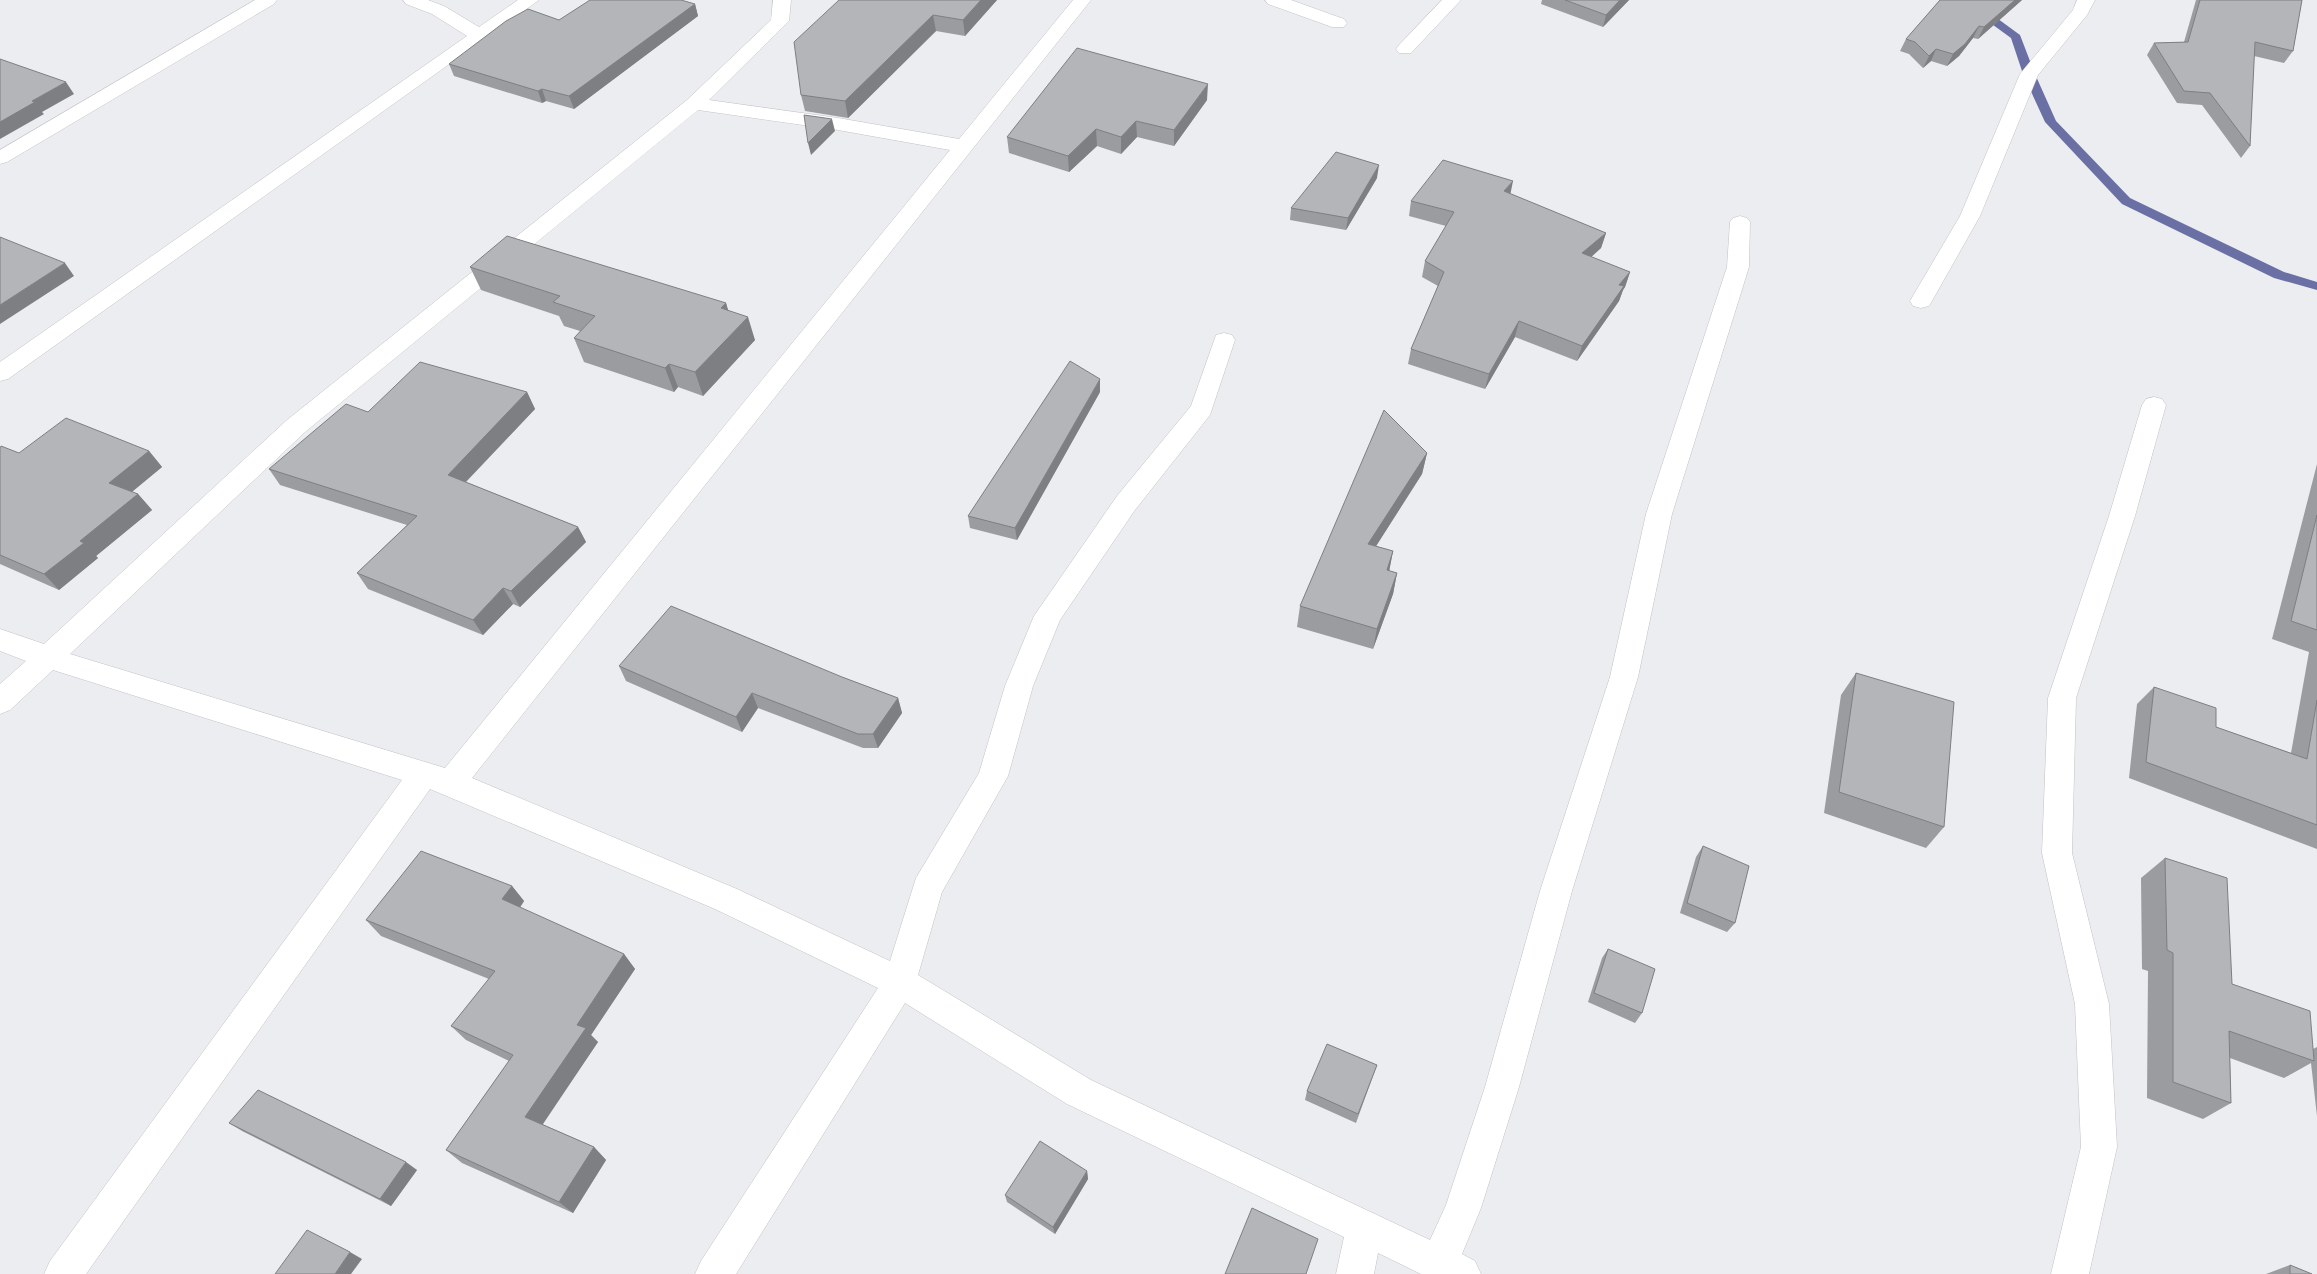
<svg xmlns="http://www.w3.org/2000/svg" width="2317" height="1274" font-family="'Work Sans',sans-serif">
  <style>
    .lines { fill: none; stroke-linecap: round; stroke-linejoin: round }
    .stream { fill: #6b70a4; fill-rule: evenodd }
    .street-casing { stroke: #c2c2c6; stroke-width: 1 }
    .street { fill: #fff; fill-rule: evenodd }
    .wall { fill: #9b9c9f }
    .shaded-wall { fill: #7e7f82 }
    .building { fill: #b4b5b9; stroke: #7e7f82 }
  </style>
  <rect width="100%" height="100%" fill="#ecedf1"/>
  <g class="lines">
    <!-- stream -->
    <path class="stream" d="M1953,0L1975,2L2020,35L2035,74L2056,121L2130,198L2284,272L2317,282V290L2274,278L2122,204L2045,122L2023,74L2011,38L1967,6Z"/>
    <!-- street casing -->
    <g class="street-casing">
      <path id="street" d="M255,0H277L274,4L7,162L0,164V150Z
        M403,0H428L444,6L479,27L518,0H539L8,379L0,381V362L467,36L432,14L406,4Z
        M773,0H791L789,21L709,100L838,118L959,139L1073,0H1091L472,778L737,889L890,961L916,878L979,773L1005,686L1034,616L1117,496L1191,406L1216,335L1224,333L1232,335L1235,340L1210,415L1135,510L1060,620L1033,686L1008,776L942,892L918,975L1091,1080L1430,1240L1446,1205L1485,1087L1540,891L1610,677L1646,514L1727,267L1730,222L1733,218L1740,216L1747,218L1750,222L1749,267L1672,514L1638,677L1572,891L1519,1087L1481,1208L1462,1254L1475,1261L1481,1274H1421L1378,1253L1374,1274H1336L1344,1237L1067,1104L905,1003L736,1274H695L701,1261L878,988L715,909L430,789L86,1274H44L50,1261L402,780L53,670L10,710L0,714V684L26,661L0,651V629L44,644L287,420L687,100L771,20ZM698,110L838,130L950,150L445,768L70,654L305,432Z
        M1265,0H1291L1344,19L1347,23L1344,27H1332L1268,4Z
        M1442,0H1461L1411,53H1399L1396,49L1399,45Z
        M2077,0H2095L2087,15L2038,75L1980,216L1932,301L1929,306L1921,308L1913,306L1910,301L1960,216L2020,74L2073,10Z
        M2154,397L2162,399L2166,405L2135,516L2076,698L2072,853L2109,1004L2117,1147L2089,1274H2051L2081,1147L2075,1004L2042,853L2048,698L2109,516L2142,405L2146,399Z"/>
    </g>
    <!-- street -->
    <use href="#street" class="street"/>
  </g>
  <!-- wall -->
  <path class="wall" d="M839,0H997L965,36L936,31L848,118L805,111L801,95Z
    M1542,0H1629L1603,27L1541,4Z
    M1940,0H2022L1978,39L1973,38L1959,56L1947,66L1931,61L1923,68L1909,54L1900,51L1906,39Z
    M2196,0H2302L2293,51L2284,63L2254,56L2250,146L2241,158L2202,105L2177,103L2147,55L2154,43L2184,42Z
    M695,4L698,16L574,109L546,101L542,103L454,76L449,64L559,20Z
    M1207,100L1174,146L1137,137L1121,154L1097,146L1069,172L1009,153L1007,137Z
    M1377,178L1346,230L1290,220L1291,208Z
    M1510,194L1606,233L1601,248L1591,257L1630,272L1625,287L1623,290L1619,301L1577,361L1515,337L1485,389L1408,364L1411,349L1438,286L1422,277L1425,261L1446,226L1409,216L1411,201Z
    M470,267L726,303L728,311L755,340L703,396L678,387L674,392L584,362L574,338L580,331L564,326L559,316L481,290Z
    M527,392L535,409L466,482L578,527L586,542L520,607L513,604L483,635L368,589L357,573L407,525L280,485L269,469L368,412Z
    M1100,392L1017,540L970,528L968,516Z
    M0,448L19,453L149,451L162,467L132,492L138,494L152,510L96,556L98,558L59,590L0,564Z
    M1427,453L1422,474L1376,546L1393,551L1389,571L1397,573L1393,594L1373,649L1297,627L1300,606Z
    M2317,464V849L2129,778L2137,704L2154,687L2216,727L2291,753L2309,652L2272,639Z
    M619,666L842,677L898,698L902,713L878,748H863L758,708L742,732L626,681Z
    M1856,673L1944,827L1926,848L1824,813L1841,695Z
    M1703,846L1735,923L1727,932L1680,913L1696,857Z
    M2165,858L2232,984L2313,1049L2317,1047V1116L2311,1063L2284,1078L2230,1058L2231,1103L2203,1119L2147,1098L2148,971L2142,969L2141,878Z
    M512,886L524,901L520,908L624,954L635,969L591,1035L598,1042L542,1124L594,1147L606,1160L573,1213L462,1163L446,1150L509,1061L466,1040L451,1026L489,979L381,936L366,920Z
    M1608,949L1642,1013L1635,1023L1588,1002L1602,958Z
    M1377,1065L1356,1123L1305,1100L1307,1091Z
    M229,1123L417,1170L391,1206L242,1131Z
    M1087,1171L1088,1179L1055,1234L1007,1202L1005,1195Z
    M2290,1265L2312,1274H2266Z"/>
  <!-- shaded-wall -->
  <path class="shaded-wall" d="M981,0H997L965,36L963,20Z
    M1620,0H1629L1603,27L1606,15Z
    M2015,0H2022L1978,39L1984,27Z
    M695,4L698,16L574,109L569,96Z
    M933,15L936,31L848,118L845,101Z
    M1979,26L1973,38L1959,56L1947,66L1953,54Z
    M1936,49L1931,61L1923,68L1929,56Z
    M66,82L74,94L42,112L44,114L0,139V122L32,101Z
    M1208,84L1207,100L1174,146V130Z
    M542,89L546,101L542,103L538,91Z
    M832,119L835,131L811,155L808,143Z
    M1136,121L1137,137L1121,154V137Z
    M1096,129L1097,146L1069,172L1068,156Z
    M1379,165L1377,178L1346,230L1348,218Z
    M1513,181L1510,196L1504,191Z
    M1606,233L1601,248L1578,269L1582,253Z
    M65,263L74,276L0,324V305Z
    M1630,272L1625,287L1623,290L1619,301L1577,361L1582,346L1619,285Z
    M726,303L733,326L721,308Z
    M748,317L755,340L703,396L695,372Z
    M1519,321L1515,337L1485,389L1489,374Z
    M669,364L678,387L674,392L665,368Z
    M1100,379V392L1017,540L1015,528Z
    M527,392L535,409L457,491L448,475Z
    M149,451L162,467L123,499L109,483Z
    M1427,453L1422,474L1364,565L1368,544Z
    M138,494L152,510L96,556L98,558L59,590L44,574L80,541Z
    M578,527L586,542L520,607L511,591Z
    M1393,551L1389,572L1387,570Z
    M1397,573L1393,594L1373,649L1377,629Z
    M503,588L513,604L483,635L473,620Z
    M752,693L758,708L742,732L736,717Z
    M898,698L902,713L878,748L873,734Z
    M512,886L524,901L514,915L502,899Z
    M624,954L635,969L591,1035L598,1042L539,1130L525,1117L577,1025Z
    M594,1147L606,1160L573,1213L559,1202Z
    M406,1162L417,1170L391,1206L380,1199Z
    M1087,1171L1088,1179L1055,1234L1053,1227Z
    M350,1252L362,1259L351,1274H335Z"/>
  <!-- building -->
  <path class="building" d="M590,0H681L695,4L569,96L542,89L538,91L449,64L506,21L528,9L559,20Z
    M839,0H981L963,20L933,15L845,101L801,95L794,42Z
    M1565,0H1620L1606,15Z
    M1940,0H2015L1984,27L1979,26L1965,44L1953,54L1936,49L1929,56L1915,42L1906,39Z
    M2200,0H2302L2293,51L2255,42L2250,146L2210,93L2184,91L2154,43L2188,42Z
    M1077,48L1208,84L1174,130L1136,121L1121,137L1096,129L1068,156L1007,137Z
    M0,59L66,82L32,101L35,102L0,122Z
    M804,115L832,119L808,143Z
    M1336,152L1379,165L1348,218L1291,208Z
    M1443,160L1513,181L1504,191L1606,233L1582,253L1630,272L1619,285L1624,286L1582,346L1519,321L1489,374L1411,349L1444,272L1425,261L1454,212L1411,201Z
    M507,236L726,303L721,308L748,317L695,372L669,364L665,368L574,338L595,316L553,302L560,296L470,267Z
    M0,237L65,263L0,305Z
    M1070,361L1100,379L1015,528L968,516Z
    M420,362L527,392L448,475L578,527L511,591L503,588L473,620L357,573L417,516L269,469L346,404L368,412Z
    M1384,410L1427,453L1368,544L1393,551L1387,570L1397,573L1377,629L1300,606Z
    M66,418L149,451L109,483L138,494L80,541L84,543L44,574L0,555V448L1,446L19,453Z
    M2317,515V630L2291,621Z
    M671,606L842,677L898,698L873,734H858L752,693L736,717L619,666Z
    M1856,673L1954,702L1944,827L1839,792Z
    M2154,687L2216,708V727L2307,759L2317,700V825L2146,762Z
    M1703,846L1749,866L1735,923L1687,903Z
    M421,851L512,886L502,899L624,954L577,1025L586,1028L525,1117L594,1147L559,1202L446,1150L513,1055L451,1026L495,971L366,920Z
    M2165,858L2227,878L2232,984L2310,1011L2314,1061L2229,1031L2231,1103L2173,1082V953L2167,950Z
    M1608,949L1655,969L1642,1013L1594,993Z
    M1327,1044L1377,1065L1358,1114L1307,1091Z
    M258,1090L406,1162L380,1199L229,1123Z
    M1040,1141L1087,1171L1053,1227L1005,1195Z
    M1252,1208L1318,1239L1306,1274H1225Z
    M307,1230L350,1252L335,1274H275Z
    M2290,1265L2312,1274H2290Z"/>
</svg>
